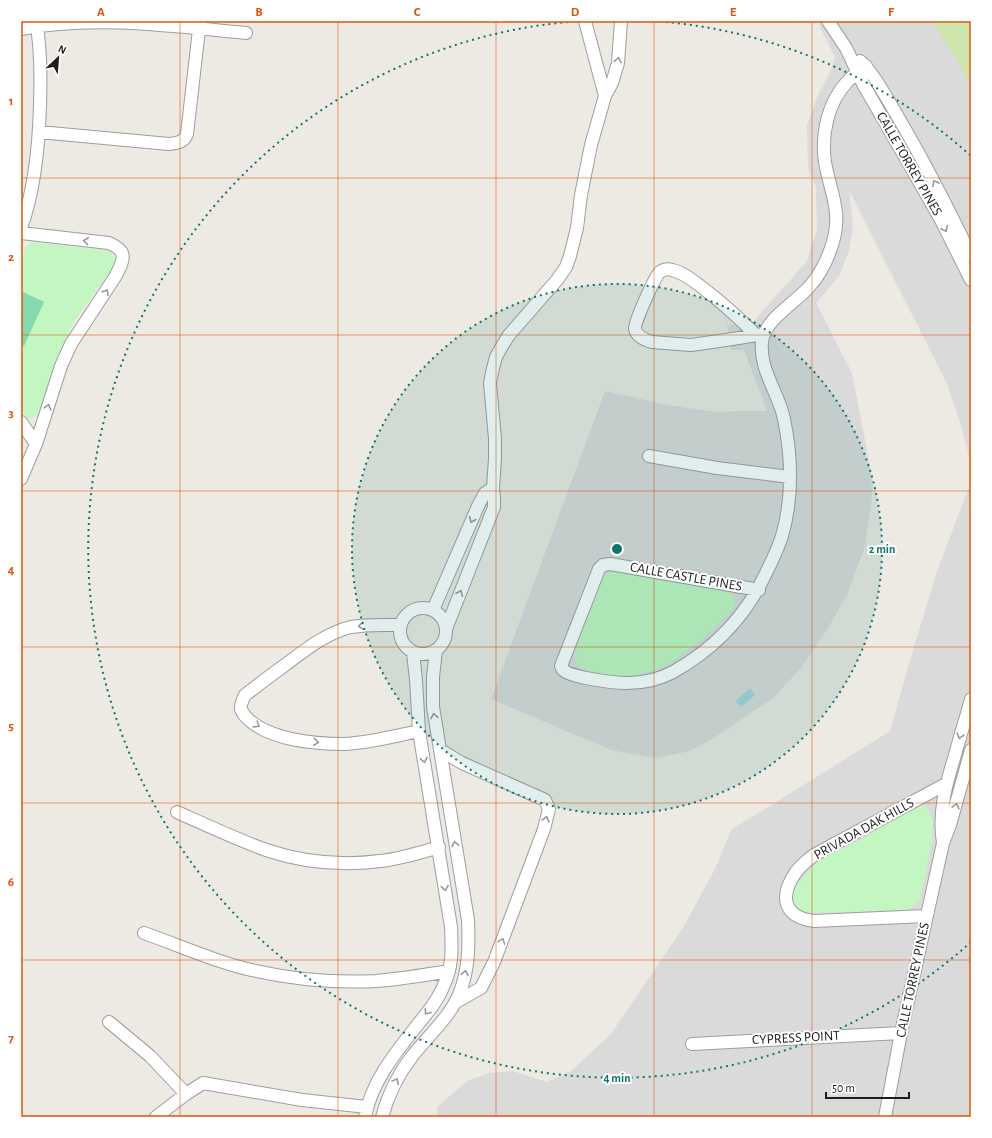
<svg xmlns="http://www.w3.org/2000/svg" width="992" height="1138" font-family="'Alegreya Sans',sans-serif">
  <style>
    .residential { fill: #dbdada }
    .grass { fill: #cee5ab }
    .park { fill: #c3f6c1 }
    .pitch { fill: #84d9af }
    .water { fill: #a5d3d9 }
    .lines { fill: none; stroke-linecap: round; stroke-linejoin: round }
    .street-casing { stroke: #9e9e9e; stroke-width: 14 }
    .street { stroke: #fff; stroke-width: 12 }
    .oneway { stroke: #999 }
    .grid { fill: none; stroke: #de560d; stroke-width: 1; stroke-opacity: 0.55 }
    .ring { fill: none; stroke: #0f766e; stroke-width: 2; stroke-dasharray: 2 4 }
    .labels { text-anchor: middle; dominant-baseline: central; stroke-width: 4; stroke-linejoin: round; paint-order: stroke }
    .street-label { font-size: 14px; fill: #1d1d1d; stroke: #fff }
    .centre { fill: #0f766e; stroke: #fff; stroke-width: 2 }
    .ring-label { font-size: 12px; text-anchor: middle; font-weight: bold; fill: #0f766e; stroke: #fff; stroke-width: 4; stroke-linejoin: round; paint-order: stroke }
    .neatline { fill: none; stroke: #de560d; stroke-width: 1.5 }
    .grid-label { font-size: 13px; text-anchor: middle; font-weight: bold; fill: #de560d }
  </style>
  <rect width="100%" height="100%" fill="#ede9e3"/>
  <!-- residential -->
  <path class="residential" d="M818,21H971V470L968,452L960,422L947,384L849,190L853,227L849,251L839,276L816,303L852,373L871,471L872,498L865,546L847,595L828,628L801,668L773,698L717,736L690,751L656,758L611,750L491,699L605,391L668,405L716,412L738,411H767L744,350H731L727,325L752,323L807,261L817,229L816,187L808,167L807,126L817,97L831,70L835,57L821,29Z
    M971,482V1117H438L437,1107L467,1081L489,1073L513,1071L547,1082L571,1071L611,1034L684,926L715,869L731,830L890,731L908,667L937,571Z"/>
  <!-- grass -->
  <path class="grass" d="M932,21H971V88L956,59Z"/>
  <!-- park -->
  <path class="park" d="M32,242L109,251L117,262L74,322L55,361L39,416L28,419L21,409V260L25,248Z
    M614,571L725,590C738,597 738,602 729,614C692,648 655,688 600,673C593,671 582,670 578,664C576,662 575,658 574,655L599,582L604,574Z
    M918,805L925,806L929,810L933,822L932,840L925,877L919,902L908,910L818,913L805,912L796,907L792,897L795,887L805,875L815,864L827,856L862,839L912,807Z"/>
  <!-- pitch -->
  <path class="pitch" d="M21,291L44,302L24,346L21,345Z"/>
  <!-- water -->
  <path class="water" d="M750,688L755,695L741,707L735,701Z"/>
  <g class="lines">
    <!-- street casing -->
    <g class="street-casing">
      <path id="street" d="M585,21L605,96
        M828,21L846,48L863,84L912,169L941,220L971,280
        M21,29C95,15 172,26 246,33
        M860,61C874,74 885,95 895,112C923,159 947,206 971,256
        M39,132L169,144C178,143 184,142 187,134L200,21
        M21,228C35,189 39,146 40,104C41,76 41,48 36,21
        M21,233L109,243C113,245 120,248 122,253C125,260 118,271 115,277L71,344L61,366L36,444L21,479
        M756,335C738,317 719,300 699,285C691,279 682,272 672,270C669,269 664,269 660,272C655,276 634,323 635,329C637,337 645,340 652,342L691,345L726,340L764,334
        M21,422L36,444
        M649,456L717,468L790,477
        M759,590L610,564L603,565L599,569L561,666L563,670C569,675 578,676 586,678C615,684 645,687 673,672C714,649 746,616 766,573C772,561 778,549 782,536C793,498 792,458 784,419C779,393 759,370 762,342C764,320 795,303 809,287C820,275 827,261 832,245C843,212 830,192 825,162C821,134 828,102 847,82C852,76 859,71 866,66
        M400 631a23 23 0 1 1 46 0a23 23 0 1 1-46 0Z
        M433,610L478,506L485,493L493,488
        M400,625C384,625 367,624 351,627C326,633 305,650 285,665C271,675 258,685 245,695C243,699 240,705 241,709C242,713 246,717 248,719C270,740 315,744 344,744C369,743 395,736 419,731
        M446,629L494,507V498L493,488L495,458V439L490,383L493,368L496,357L502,346L509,335L557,280L566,267L570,256L577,228L581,195L591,145L605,96L612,83L618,63L621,21
        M440,750L462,763L545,800L549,809L544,829L494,962L481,988L456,1002
        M177,812C206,825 236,839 266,850C302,862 342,866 380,861C400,859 419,853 439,847
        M943,843C938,812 946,784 955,755C960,736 966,718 971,699
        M926,916L814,921C783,917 779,896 796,872C801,865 808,860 814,855L946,784
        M144,933C181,946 218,963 256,971C296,980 336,983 377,981C401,979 425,975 449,971
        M109,1022L150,1056L186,1094
        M692,1044L901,1033
        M156,1117L186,1094L203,1083L302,1100L367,1107
        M365,1117C372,1080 397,1051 419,1023C428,1012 438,1000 443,987C453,967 452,950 451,927L419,731L416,680L413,652
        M382,1117C388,1095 399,1073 413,1055C429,1035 451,1016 460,992C469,969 469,944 468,920L433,707V677L436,650
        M885,1117L901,1033L943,843L950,825L971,750"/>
    </g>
    <!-- street -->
    <use href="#street" class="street"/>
  </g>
  <!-- one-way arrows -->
  <defs><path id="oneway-chevron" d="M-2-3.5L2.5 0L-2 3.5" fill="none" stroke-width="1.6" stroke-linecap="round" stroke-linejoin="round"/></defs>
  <g class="oneway">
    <use href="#oneway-chevron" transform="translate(618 60) rotate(-81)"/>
    <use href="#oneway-chevron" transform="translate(935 183) rotate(-119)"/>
    <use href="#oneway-chevron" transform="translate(945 229) rotate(63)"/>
    <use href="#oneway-chevron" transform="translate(86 241) rotate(-174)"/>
    <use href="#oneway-chevron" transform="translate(106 292) rotate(-58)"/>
    <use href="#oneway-chevron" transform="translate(48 407) rotate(-73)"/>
    <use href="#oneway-chevron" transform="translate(472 520) rotate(113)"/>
    <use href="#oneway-chevron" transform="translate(460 593) rotate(-68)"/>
    <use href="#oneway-chevron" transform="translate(361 626) rotate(172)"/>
    <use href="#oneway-chevron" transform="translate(434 716) rotate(-99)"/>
    <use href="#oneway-chevron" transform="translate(257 725) rotate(32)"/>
    <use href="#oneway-chevron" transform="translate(960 736) rotate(106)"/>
    <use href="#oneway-chevron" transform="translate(316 742) rotate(5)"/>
    <use href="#oneway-chevron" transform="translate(424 760) rotate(80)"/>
    <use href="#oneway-chevron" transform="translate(956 806) rotate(-76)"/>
    <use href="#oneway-chevron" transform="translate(546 819) rotate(-75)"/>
    <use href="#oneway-chevron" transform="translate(455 844) rotate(-100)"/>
    <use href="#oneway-chevron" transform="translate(445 888) rotate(81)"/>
    <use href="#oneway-chevron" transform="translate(502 941) rotate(-69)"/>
    <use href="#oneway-chevron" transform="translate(465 973) rotate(-79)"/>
    <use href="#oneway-chevron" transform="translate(427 1012) rotate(126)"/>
    <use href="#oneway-chevron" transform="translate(396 1081) rotate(-62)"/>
  </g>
  <!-- grid -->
  <path class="grid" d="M180,21V1117M338,21V1117M496,21V1117M654,21V1117M812,21V1117M21,178H971M21,335H971M21,491H971M21,647H971M21,803H971M21,960H971"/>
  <!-- distance rings -->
  <circle cx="617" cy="549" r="265" fill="#0f766e" fill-opacity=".12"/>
  <g class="ring">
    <circle cx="617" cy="549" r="265"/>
    <path d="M971 942A529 529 0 1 1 580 21M654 21A529 529 0 0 1 971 156"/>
  </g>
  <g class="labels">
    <!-- street labels -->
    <g class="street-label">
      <text transform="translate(909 164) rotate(60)">CALLE TORREY PINES</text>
      <text transform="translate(686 577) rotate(10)">CALLE CASTLE PINES</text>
      <text transform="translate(864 829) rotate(-29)">PRIVADA DAK HILLS</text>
      <text transform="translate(913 980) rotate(-78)">CALLE TORREY PINES</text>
      <text transform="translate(796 1038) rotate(-3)">CYPRESS POINT</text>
    </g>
  </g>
  <circle cx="617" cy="549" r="6" class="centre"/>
  <g class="ring-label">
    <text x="882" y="553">2 min</text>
    <text x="617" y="1082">4 min</text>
  </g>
  <!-- border -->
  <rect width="992" height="1138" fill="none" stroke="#ffffff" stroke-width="44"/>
  <!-- north arrow -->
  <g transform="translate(58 58) rotate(26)" stroke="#ffffff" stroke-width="3" paint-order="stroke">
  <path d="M0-3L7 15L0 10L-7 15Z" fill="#1d1d1d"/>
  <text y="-6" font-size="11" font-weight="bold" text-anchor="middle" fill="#1d1d1d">N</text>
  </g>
  <!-- scale -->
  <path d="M826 1092v6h83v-6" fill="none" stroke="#1d1d1d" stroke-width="2"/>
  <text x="832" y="1092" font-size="12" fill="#1d1d1d" stroke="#ffffff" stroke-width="3" paint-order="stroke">50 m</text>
  <rect x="22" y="22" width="948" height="1094" class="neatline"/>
  <g class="grid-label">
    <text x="101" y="16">A</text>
    <text x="259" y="16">B</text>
    <text x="417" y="16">C</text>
    <text x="575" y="16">D</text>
    <text x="733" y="16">E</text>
    <text x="891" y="16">F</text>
    <text x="11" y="105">1</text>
    <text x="11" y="261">2</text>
    <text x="11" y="417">3</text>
    <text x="11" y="574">4</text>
    <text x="11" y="730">5</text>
    <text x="11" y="886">6</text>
    <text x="11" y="1042">7</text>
  </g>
</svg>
